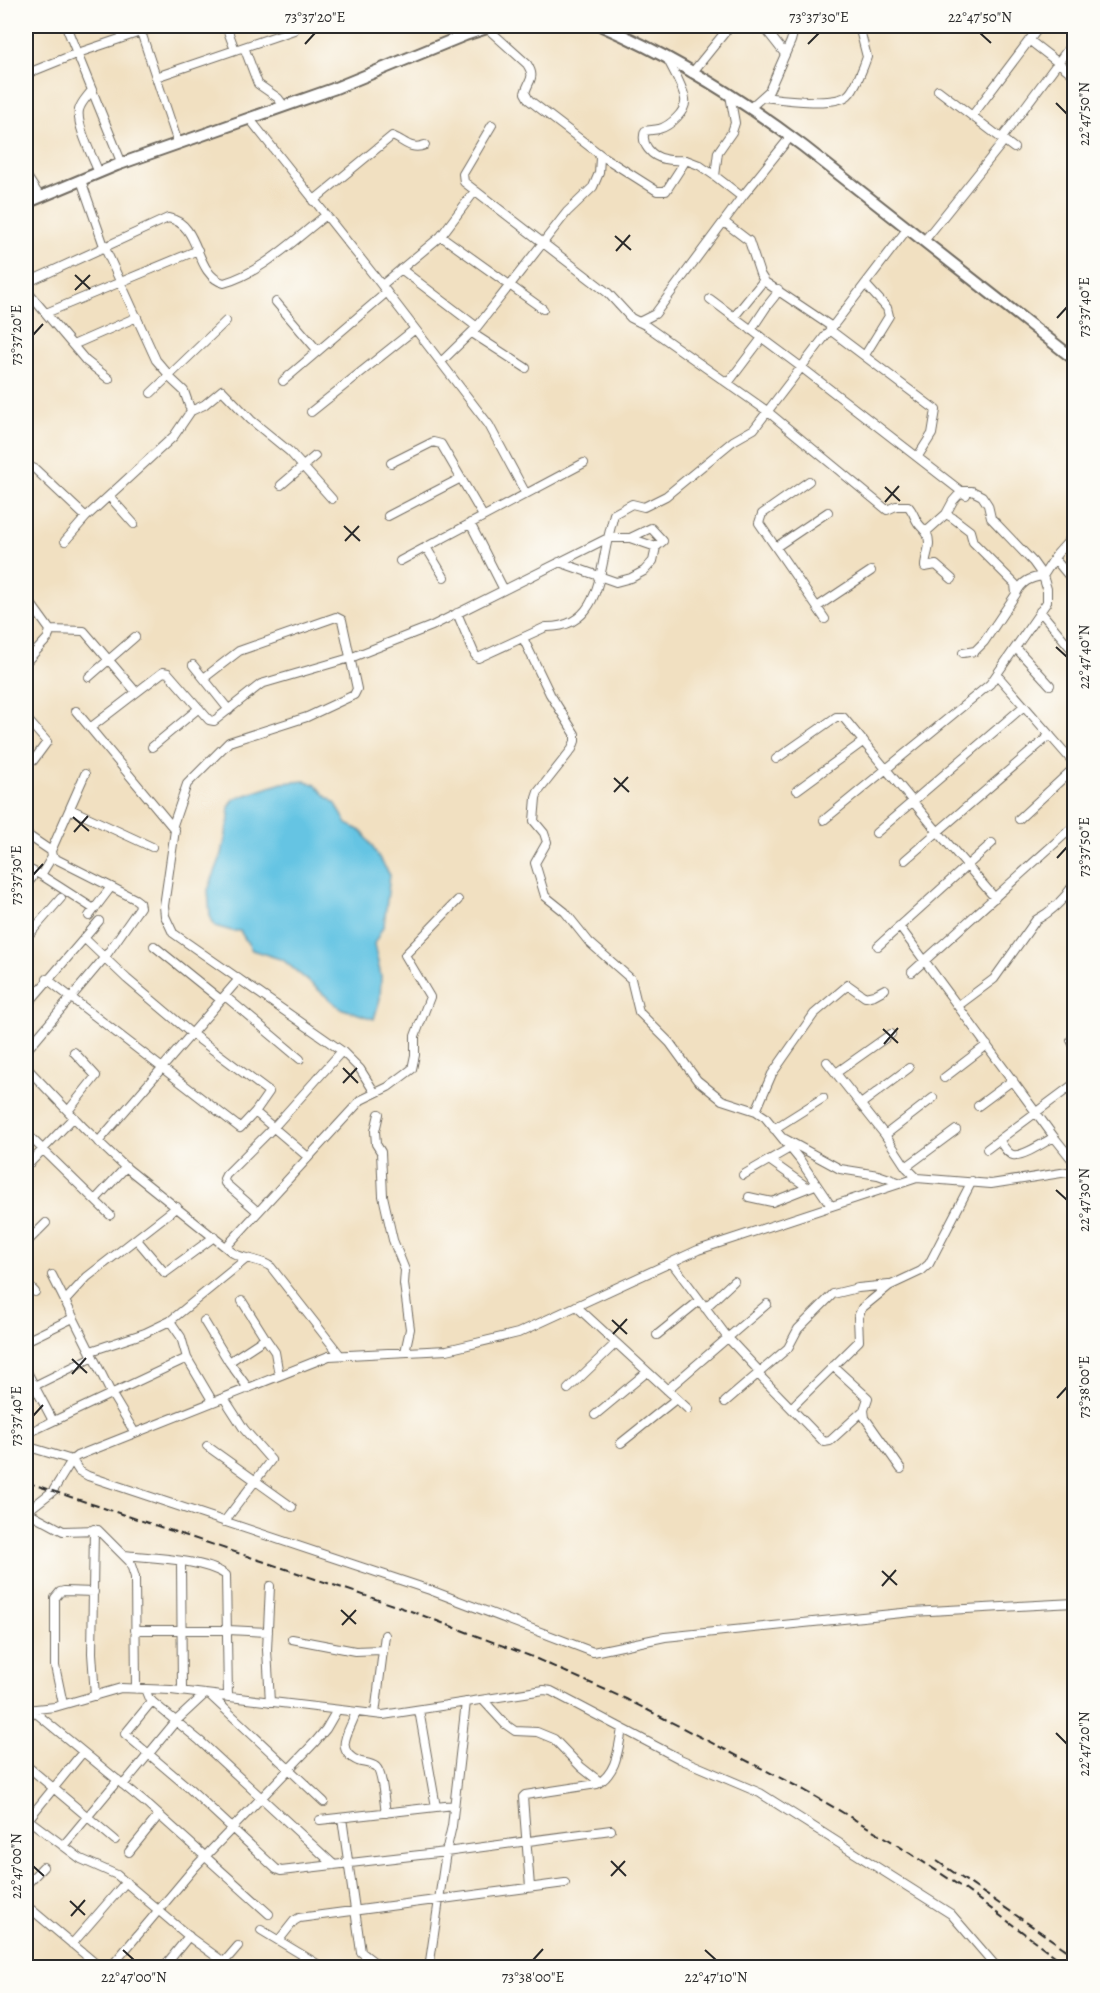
<svg xmlns="http://www.w3.org/2000/svg" width="1100" height="1993" font-family="Alegreya,serif">
  <style>
    .water { fill: #65c4e3; stroke: #487887; stroke-width: 1.5 }
    .lines { fill: none; stroke-linecap: round; stroke-linejoin: round }
    .street-casing { stroke: #706a60; stroke-width: 10 }
    .secondary-casing { stroke: #706a60; stroke-width: 14 }
    .street { stroke: #fff; stroke-width: 8 }
    .secondary { stroke: #fff; stroke-width: 10 }
    .rail { stroke: #2b2b2b; stroke-width: 2; stroke-dasharray: 9 4.5; stroke-linecap: butt }
    .ticks { fill: none; stroke: #2b2b2b; stroke-width: 2 }
    .neatline { fill: none; stroke: #2b2b2b; stroke-width: 2 }
    .ticks-label { font-size: 15px; text-anchor: middle; fill: #2b2b2b }
  </style>
  <rect width="100%" height="100%" fill="#fdfcf7"/>
  <filter id="ink" filterUnits="userSpaceOnUse"><feTurbulence type="fractalNoise" baseFrequency=".0167" numOctaves="2"/><feDisplacementMap in="SourceGraphic" scale="12" xChannelSelector="R" yChannelSelector="G"/><feConvolveMatrix kernelMatrix="1 2 1 2 8 2 1 2 1" color-interpolation-filters="sRGB"/></filter>
  <filter id="wash" filterUnits="userSpaceOnUse"><feTurbulence type="fractalNoise" baseFrequency=".008" numOctaves="4" result="noise"/><feDisplacementMap in="SourceGraphic" scale="24" xChannelSelector="R" yChannelSelector="G"/><feGaussianBlur stdDeviation="1.35" result="paint"/><feColorMatrix in="noise" values="0 0 0 0 0 0 0 0 0 0 0 0 0 0 0 0 0 1.4 0 .05"/><feComposite in="paint" operator="in"/></filter>
  <g filter="url(#wash)">
    <rect width="100%" height="100%" fill="#f1e0c1"/>
    <!-- water -->
    <path class="water" d="M305,781L316,785L327,797L336,804L347,824L363,832L390,875L384,925L374,944L381,976L380,999L374,1019L340,1008L283,960L252,950L240,931H232L215,926L210,916L208,890L222,854L229,819V807L234,799L282,783Z"/>
  </g>
  <g filter="url(#ink)">
    <g class="lines">
      <!-- street casing -->
      <g class="street-casing">
        <path id="street" d="M66,26L122,164
          M139,26L178,143
          M226,26L235,50
          M763,26L785,54
          M487,28L527,64C536,78 529,79 525,93L529,100L602,156L657,191H666L686,160L699,165L715,176L718,152L732,132L735,123L730,95
          M1029,40L1074,75
          M244,47L258,84L278,98L284,106
          M668,60C674,72 683,86 685,99C687,111 670,126 659,129C654,130 649,130 645,131C640,144 652,157 665,159C672,161 679,160 686,160
          M692,73L730,26
          M26,74L78,53L158,26
          M156,77L294,30
          M92,90C88,96 81,102 79,110C76,125 93,158 99,173
          M938,90L1014,148
          M763,97C780,99 835,107 848,95C855,89 864,66 867,57L859,26
          M750,108L769,91L791,41L795,26
          M972,116L1040,26
          M249,118L376,278L489,425L526,494
          M492,125L463,174L464,182L608,293L631,318L645,325L767,411L887,510L896,506H908C913,511 914,517 918,523C923,530 929,532 929,543C929,551 925,558 925,567L936,565L952,579
          M1002,138L1074,41
          M26,175L40,197
          M81,180L104,246L156,360L169,375
          M742,197L791,136
          M313,201L392,136C404,140 410,151 425,145
          M724,222L749,241L760,274L765,282L832,327
          M441,236L543,309
          M924,241L1004,141
          M401,269L477,327
          M26,283L168,218C202,224 193,274 224,283C261,273 295,239 325,216
          M382,285L441,236L475,191
          M26,290L86,361L109,379
          M710,299L801,367L966,495
          M276,302L318,351
          M46,313L198,250
          M734,317L764,280
          M639,322L655,314L742,197L715,176
          M751,330L767,306L775,296L778,289
          M830,330L936,410L932,434L918,456
          M472,333L526,368
          M73,345L137,317
          M865,355L889,316L887,308L865,284
          M441,362L477,327L567,212L593,187L599,173L600,158L598,153
          M168,376L184,391L191,411L204,405L222,390L251,420L290,452L332,499
          M283,381L387,292
          M728,383L762,338
          M151,393L226,321
          M311,412L415,329
          M391,463L433,442L441,444L483,516
          M26,465L35,469L86,517
          M809,481L762,514L759,523L825,619
          M281,485L315,456
          M109,496L134,524
          M946,514L953,501L962,491H972L982,496L988,505L991,518L1033,562L1043,576C1030,578 1022,581 1016,594
          M388,516L461,478
          M470,523L504,590
          M927,531L946,514L953,518L970,531L973,542L1015,584L1016,594L984,642L975,651L963,653
          M65,541L86,517L174,436L191,411
          M426,547L444,577
          M776,547L828,512
          M1054,558L1074,582
          M400,561L584,463
          M559,562L616,582L631,578L644,571L653,561L656,547
          M26,597L50,630L48,638L26,662
          M817,607L871,571
          M1040,611L1074,652
          M457,613L475,655L478,658L546,627C598,628 599,577 608,538H630L651,528L663,541L656,547L630,538
          M50,630L84,631L136,692
          M523,638L550,694L575,734V741L572,749L538,792L536,798L534,821L544,833L547,842L535,863L545,896L565,912L589,942L631,979L639,1012L670,1043L697,1080L722,1100L756,1111L765,1117L800,1160L831,1206
          M1016,648L1050,685
          M193,665L229,710
          M997,675L1074,763
          M89,677L135,637
          M76,711L175,830L164,906L165,916L173,933L342,1051L360,1069L375,1093
          M26,718L47,742L33,761
          M90,728L163,672L168,673L209,720L214,721L261,684L350,658L432,626L608,538L614,514L632,504L644,507L666,496L733,441L754,429L908,228
          M152,747L199,708
          M776,759L836,717H843L938,832L995,898
          M797,790L864,741
          M70,809L152,847
          M1019,819L1074,768
          M824,820L990,684L1047,602V589L1043,576L1057,554L1074,535
          M173,825L187,784L229,742L307,717L354,695L357,689L342,620L336,617L239,651L204,678
          M876,833L1024,706
          M26,834L51,851
          M905,860L1050,735
          M26,868L41,875L52,857
          M41,875L94,909
          M26,885L32,878
          M89,916L111,887
          M26,923L33,930
          M899,926L1054,1137L1074,1162
          M26,938L61,898
          M84,938L127,979L192,1034L269,1092L255,1112
          M154,946L221,1000
          M878,946L992,843
          M912,972L1074,826
          M47,979L240,1128L255,1112L308,1157
          M225,996L300,1059
          M959,1005L994,979L1036,920C1051,912 1065,898 1074,884
          M26,1006L99,921
          M1074,1036L1071,1040L1074,1046
          M26,1051L105,957L140,907L139,902L135,899L52,857L51,851L85,774
          M827,1062L885,1135L906,1167L917,1178
          M26,1067L84,1128L123,1165L233,1253C245,1260 261,1259 271,1267L340,1355
          M836,1073L891,1034
          M944,1078L987,1045
          M861,1104L909,1068
          M978,1106L1013,1080
          M68,1111L96,1076L74,1052
          M756,1111L772,1074L814,1014L848,985L865,997L874,995L885,989
          M379,1114L375,1131L376,1144L381,1152L383,1196L393,1240L405,1270L404,1284L410,1329L405,1352
          M774,1129L823,1098
          M26,1133L110,1215
          M885,1135L933,1098
          M785,1139L840,1169L878,1175L901,1183
          M999,1140C1002,1144 1007,1154 1013,1155C1023,1157 1045,1142 1054,1137
          M98,1142L239,979
          M987,1149L1074,1084
          M769,1160L807,1187
          M26,1167L74,1117
          M906,1167L956,1130
          M743,1175L790,1148
          M749,1197L772,1202L815,1185
          M95,1200L126,1167
          M258,1212L225,1183L224,1179L226,1175L274,1127L342,1051
          M137,1240L165,1273L214,1237
          M26,1243L46,1223
          M226,1247L361,1100L388,1087L412,1069L415,1055V1036L430,997L405,955L458,900
          M672,1263L728,1338L760,1372
          M52,1275L111,1393L135,1433
          M26,1283L35,1292
          M65,1301L87,1277L177,1207
          M576,1306L688,1409
          M705,1308L734,1281
          M170,1321L181,1337L187,1358L213,1402
          M204,1321L229,1362L248,1388
          M657,1335L699,1301
          M264,1336L275,1352L279,1375
          M26,1341L73,1318
          M91,1351L145,1333L170,1321L246,1259
          M229,1362L261,1341L264,1336L242,1301
          M833,1366L868,1398L864,1410L865,1418L901,1469
          M26,1370L53,1421
          M758,1374L824,1442L830,1441L864,1410
          M568,1389L615,1344
          M26,1390L93,1357
          M667,1390L767,1304
          M224,1398L244,1429L271,1460L224,1522
          M725,1402L788,1348L798,1329L833,1294L858,1288L889,1285
          M791,1408L859,1341L858,1317L862,1308L889,1286L921,1271L929,1264L972,1181
          M595,1415L647,1372
          M26,1434L187,1358
          M621,1443L676,1399
          M26,1446L72,1460L79,1471L88,1476L430,1590L593,1652L665,1637L912,1612L1074,1603
          M207,1446L292,1507
          M26,1511L63,1531L98,1530L130,1562L135,1577L136,1689
          M26,1512L53,1491L72,1460L77,1456L329,1356L447,1350L518,1333L698,1250L917,1178L991,1184L1074,1171
          M94,1529L92,1653L95,1696
          M124,1555C152,1558 203,1559 226,1575L228,1697
          M181,1561L182,1691
          M135,1630H228L268,1632
          M292,1639L355,1651L381,1650
          M145,1689L149,1699L200,1741L334,1865
          M210,1695L324,1802
          M483,1700L505,1724L515,1731L537,1732L554,1739L581,1767L600,1782
          M152,1701L125,1734L190,1789L276,1869L281,1871L446,1852L611,1830
          M270,1702L267,1650L270,1586
          M63,1704L55,1666V1598L60,1592L64,1591L94,1592
          M31,1709L149,1806L269,1914
          M26,1710L55,1707L121,1688L171,1690L383,1715L544,1690L551,1691L680,1759L760,1793L951,1914L994,1964L1000,1968
          M419,1710L436,1807
          M356,1712C351,1730 332,1749 358,1761C363,1763 371,1763 376,1767C383,1773 384,1803 386,1813
          M375,1714L385,1635
          M26,1765L115,1840
          M123,1785L176,1721L205,1694
          M26,1818L81,1859L117,1875L192,1939L232,1968
          M342,1818L361,1952L382,1968
          M320,1820L454,1805
          M26,1822L83,1752
          M63,1846L118,1780
          M129,1852L159,1815
          M26,1885L43,1867
          M530,1887L523,1797L525,1795L597,1784C617,1773 618,1750 622,1729
          M26,1905L101,1968
          M261,1930L324,1968
          M279,1940L294,1921L299,1918L565,1883
          M72,1944L126,1882
          M110,1968L195,1867L315,1742L326,1729L337,1710
          M163,1968L189,1936
          M219,1968L238,1946
          M429,1968L446,1852L452,1826L466,1702"/>
      </g>
      <!-- secondary casing -->
      <g class="secondary-casing">
        <path id="secondary" d="M602,26C673,57 741,99 803,146L1074,359
          M26,203L117,165L333,89L465,35L493,26"/>
      </g>
      <!-- street -->
      <use href="#street" class="street"/>
      <!-- secondary -->
      <use href="#secondary" class="secondary"/>
      <!-- rail -->
      <path class="rail" d="M26,1482L408,1610L530,1656L626,1699L804,1790L888,1839L963,1888L1071,1968
        M937,1861L1074,1955"/>
    </g>
  </g>
  <!-- ticks -->
  <path class="ticks" d="M980,33L991,43M305,44L315,33M808,44L819,33M1056,103L1067,114M615,236L631,250M616,251L630,235M75,275L90,289M75,290L90,275M1057,318L1067,307M33,335L43,324M885,487L900,501M885,502L899,486M344,526L360,541M345,541L359,526M1056,647L1067,657M614,778L629,792M614,792L628,777M73,817L89,831M74,832L88,816M1057,858L1067,847M33,875L43,864M883,1029L898,1043M884,1044L898,1028M343,1068L358,1083M343,1083L357,1068M1056,1190L1067,1200M612,1320L627,1334M613,1334L627,1319M72,1359L87,1373M72,1374L86,1358M1057,1398L1067,1387M33,1416L43,1405M882,1571L897,1585M882,1586L896,1570M341,1610L356,1624M342,1625L356,1610M1056,1733L1067,1744M611,1861L626,1876M33,1866L44,1876M611,1876L625,1861M70,1901L85,1915M71,1916L85,1900M123,1950L134,1960M705,1950L716,1960M533,1960L543,1949"/>
  <!-- margin -->
  <rect width="1100" height="1993" fill="none" stroke="#fdfcf7" stroke-width="66"/>
  <rect x="33" y="33" width="1034" height="1927" class="neatline"/>
  <g class="ticks-label">
    <text x="315" y="22">73°37'20"E</text>
    <text x="819" y="22">73°37'30"E</text>
    <text x="980" y="22">22°47'50"N</text>
    <text transform="translate(1084 114) rotate(-90)" y="5">22°47'50"N</text>
    <text transform="translate(1084 307) rotate(-90)" y="5">73°37'40"E</text>
    <text transform="translate(16 335) rotate(-90)" y="5">73°37'20"E</text>
    <text transform="translate(1084 657) rotate(-90)" y="5">22°47'40"N</text>
    <text transform="translate(1084 847) rotate(-90)" y="5">73°37'50"E</text>
    <text transform="translate(16 875) rotate(-90)" y="5">73°37'30"E</text>
    <text transform="translate(1084 1200) rotate(-90)" y="5">22°47'30"N</text>
    <text transform="translate(1084 1387) rotate(-90)" y="5">73°38'00"E</text>
    <text transform="translate(16 1416) rotate(-90)" y="5">73°37'40"E</text>
    <text transform="translate(1084 1744) rotate(-90)" y="5">22°47'20"N</text>
    <text transform="translate(16 1866) rotate(-90)" y="5">22°47'00"N</text>
    <text x="134" y="1982">22°47'00"N</text>
    <text x="533" y="1982">73°38'00"E</text>
    <text x="716" y="1982">22°47'10"N</text>
  </g>
</svg>
